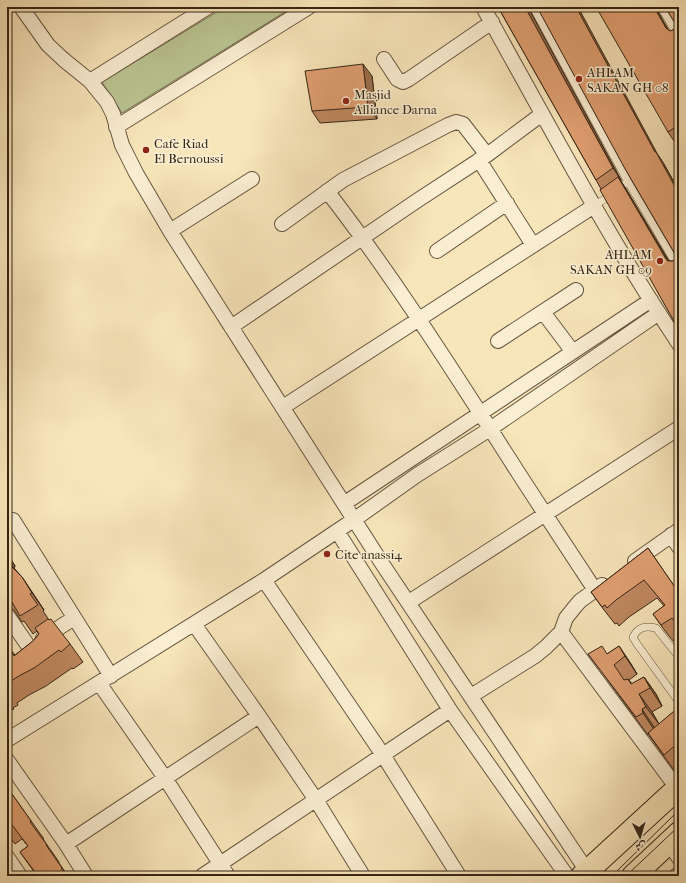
<svg xmlns="http://www.w3.org/2000/svg" width="686" height="883" font-family="'IM FELL French Canon',Amiri,serif">
  <style>
    .green { fill: #bac592; stroke: #777554 }
    .lines { fill: none; stroke-linecap: round; stroke-linejoin: round }
    .service-casing { stroke: #65553f; stroke-width: 8 }
    .minor-casing { stroke: #65553f; stroke-width: 16 }
    .primary-casing { stroke: #342516; stroke-width: 24 }
    .service { stroke: #faeed2; stroke-width: 7 }
    .minor { stroke: #faeed2; stroke-width: 14 }
    .primary { stroke: #f8e5ba; stroke-width: 22 }
    .tram { stroke: #342516; stroke-width: 1 }
    .wall { fill: #c08860; stroke: #342516 }
    .shaded-wall { fill: #9c6f4e; stroke: #342516 }
    .building { fill: #df9e70; stroke: #342516 }
    .poi-dot { fill: #8f2418; stroke: #faeed2; stroke-width: 1.5 }
    .labels { text-anchor: middle; dominant-baseline: central; stroke-width: 3; stroke-linejoin: round; paint-order: stroke }
    .poi-label { font-size: 13px; fill: #342516; stroke: #faeed2; text-anchor: start }
  </style>
  <rect width="100%" height="100%" fill="#f8e5ba"/>
  <filter id="stains"><feTurbulence type="fractalNoise" baseFrequency=".005" numOctaves="4"/><feColorMatrix values="0 0 0 0 .2 0 0 0 0 .09 0 0 0 0 .02 0 0 0 .5 -.17"/></filter>
  <radialGradient id="worn" r=".72"><stop offset=".6" stop-color="#630" stop-opacity="0"/><stop offset="1" stop-color="#630" stop-opacity=".3"/></radialGradient>
  <!-- green -->
  <path class="green" d="M225,7H293L122,113L102,82Z"/>
  <g class="lines">
    <!-- service casing -->
    <g class="service-casing">
      <path id="service" d="M533,7L628,182
        M661,7L679,38
        M625,184L628,182L679,269
        M594,206L612,194
        M679,657L656,628C646,626 639,626 633,637L637,644L679,702"/>
    </g>
    <!-- minor casing -->
    <g class="minor-casing">
      <path id="minor" d="M21,7L48,45L64,60L90,81L107,102L113,114L122,145L136,173L170,231L383,565L587,871
        M483,7C546,120 607,236 679,344
        M384,59L397,79L403,82L409,79L492,22
        M90,81L208,7
        M116,127L309,7
        M479,160L533,245
        M327,191C386,267 439,349 491,430C525,484 560,537 595,590
        M282,224L343,180L448,125L456,122L463,124L487,155
        M170,231L252,179
        M437,251L507,203
        M543,312L573,352
        M231,327L418,200L487,155L542,114
        M498,341L576,290
        M283,407L594,206
        M345,503L651,300
        M13,520L111,676
        M337,531L450,710L567,876
        M671,535L679,547
        M635,561L679,530
        M264,580L383,755L459,876
        M409,602L679,428
        M7,615L29,647
        M194,624L259,716L316,800L363,876
        M561,632L677,788
        M43,638L74,618
        M99,683L165,778L228,876
        M471,696L535,656L546,647L561,632L566,618L574,608L580,601L602,585
        M7,740L264,580L355,519L417,475L490,429L659,313
        M7,760L66,844L86,876
        M668,842L679,858
        M66,844L259,716
        M7,857L20,876
        M202,876L450,710
        M676,876L679,874"/>
    </g>
    <!-- primary casing -->
    <g class="primary-casing">
      <path id="primary" d="M582,876L679,787
        M633,876L679,833"/>
    </g>
    <!-- service -->
    <use href="#service" class="service"/>
    <!-- minor -->
    <use href="#minor" class="minor"/>
    <!-- primary -->
    <use href="#primary" class="primary"/>
    <!-- tram -->
    <path class="tram" d="M612,876L679,810
      M626,876L679,826"/>
  </g>
  <!-- wall -->
  <path class="wall" d="M498,7H528L529,9L621,180V181L626,189L669,261H673L675,259V254L658,155L664,164L679,191V330L601,189L596,180Z
    M679,7V143L676,144L668,132L657,10L668,30L670,31L675,29Z
    M372,76L377,119L320,123L312,111Z
    M648,548L679,593V639L674,642L665,631L653,614L664,606L657,598L629,617L619,626L617,623L615,624L604,610L591,592Z
    M7,553L15,566L14,568L22,577L44,610L43,611L49,620L70,644L83,662L73,669L72,668L46,686L29,695L17,703L18,705L13,708L14,709L7,713V650L10,649L15,655L33,641L39,634L37,631L33,634L24,621L22,622L14,610L9,607L7,604Z
    M619,646L631,664L637,674L629,680L632,684L644,677L656,694L662,706L652,712L659,724L679,707V771L676,773L648,734V735L601,671L588,654H607Z
    M7,787L44,839H43L59,862V863L68,876H37L20,852L28,846L22,839L15,844L7,834Z"/>
  <!-- shaded-wall -->
  <path class="shaded-wall" d="M525,7H528L529,9L621,180L613,168Z
    M576,7H578L658,155L664,164L679,191V194L655,152Z
    M654,7H656L657,10L675,41L666,28Z
    M363,64L372,76L377,119L368,107Z
    M618,177L626,189L675,272L666,259Z
    M7,553L15,566L14,568L7,559Z
    M22,577L44,610L32,593Z
    M619,646L631,664L637,674L625,656Z
    M644,677L656,694L662,706L650,688Z
    M628,679L652,712L659,724L646,707Z
    M642,709L654,727L655,731L643,713Z"/>
  <!-- building -->
  <path class="building" d="M498,7H525L613,168L596,180Z
    M537,7H576L655,152H656L679,194V330L600,190L618,177L666,259L668,261H673L675,259V254L624,167Z
    M596,7H654L666,28L670,31L675,29V23L665,7H679V137L674,128L668,132Z
    M363,64L368,107L312,111L305,71Z
    M648,548L679,593V627L672,618L661,625L653,614L665,605L644,580L616,600L607,608L605,605L602,607L591,592Z
    M7,558L13,565L11,566L22,577L32,593L30,594L38,605L20,616L12,602L10,604L7,600Z
    M48,619L49,620L51,619L70,644L61,652L59,650L34,668L17,677L7,684V650L10,649L14,656L33,641L39,634L35,628Z
    M602,646L607,654L619,646L625,656L614,665L624,680L628,679L631,684L644,677L650,688L639,694L646,707L642,709L643,713L636,717L588,654Z
    M679,647V652L677,649Z
    M679,707V742L664,755L648,733Z
    M7,787L31,821L30,822L47,845H46L62,868H61L67,876H38L20,852L28,846L9,821L7,823Z"/>
  <!-- markers -->
  <g class="poi-dot">
    <circle cx="579" cy="79" r="4"/>
    <circle cx="346" cy="101" r="4"/>
    <circle cx="146" cy="150" r="4"/>
    <circle cx="660" cy="261" r="4"/>
    <circle cx="327" cy="554" r="4"/>
  </g>
  <g class="labels">
    <!-- poi labels -->
    <g class="poi-label">
      <text x="587" y="72">AHLAM<tspan x="587" dy="15">SAKAN GH 08</tspan></text>
      <text x="354" y="94">Masjid<tspan x="354" dy="15">Alliance Darna</tspan></text>
      <text x="154" y="143">Cafe Riad<tspan x="154" dy="15">El Bernoussi</tspan></text>
      <text x="652" y="254" text-anchor="end">AHLAM<tspan x="652" dy="15">SAKAN GH 09</tspan></text>
      <text x="335" y="554">Cite anassi4</text>
    </g>
  </g>
  <!-- margin -->
  <rect width="686" height="883" fill="none" stroke="#f8e5ba" stroke-width="24"/>
  <rect x="8" y="8" width="670" height="867" fill="none" stroke="#342516" stroke-width="2"/>
  <rect x="12" y="12" width="662" height="859" fill="none" stroke="#342516"/>
  <!-- north arrow -->
  <g transform="translate(640 837) rotate(175)" stroke="#faeed2" stroke-width="3" paint-order="stroke">
  <path d="M0-3L7 15L0 10L-7 15Z" fill="#342516"/>
  <text y="-6" font-size="11" font-weight="bold" text-anchor="middle" fill="#342516">ش</text>
  </g>
  <rect width="100%" height="100%" filter="url(#stains)"/>
  <rect width="100%" height="100%" fill="url(#worn)"/>
</svg>
